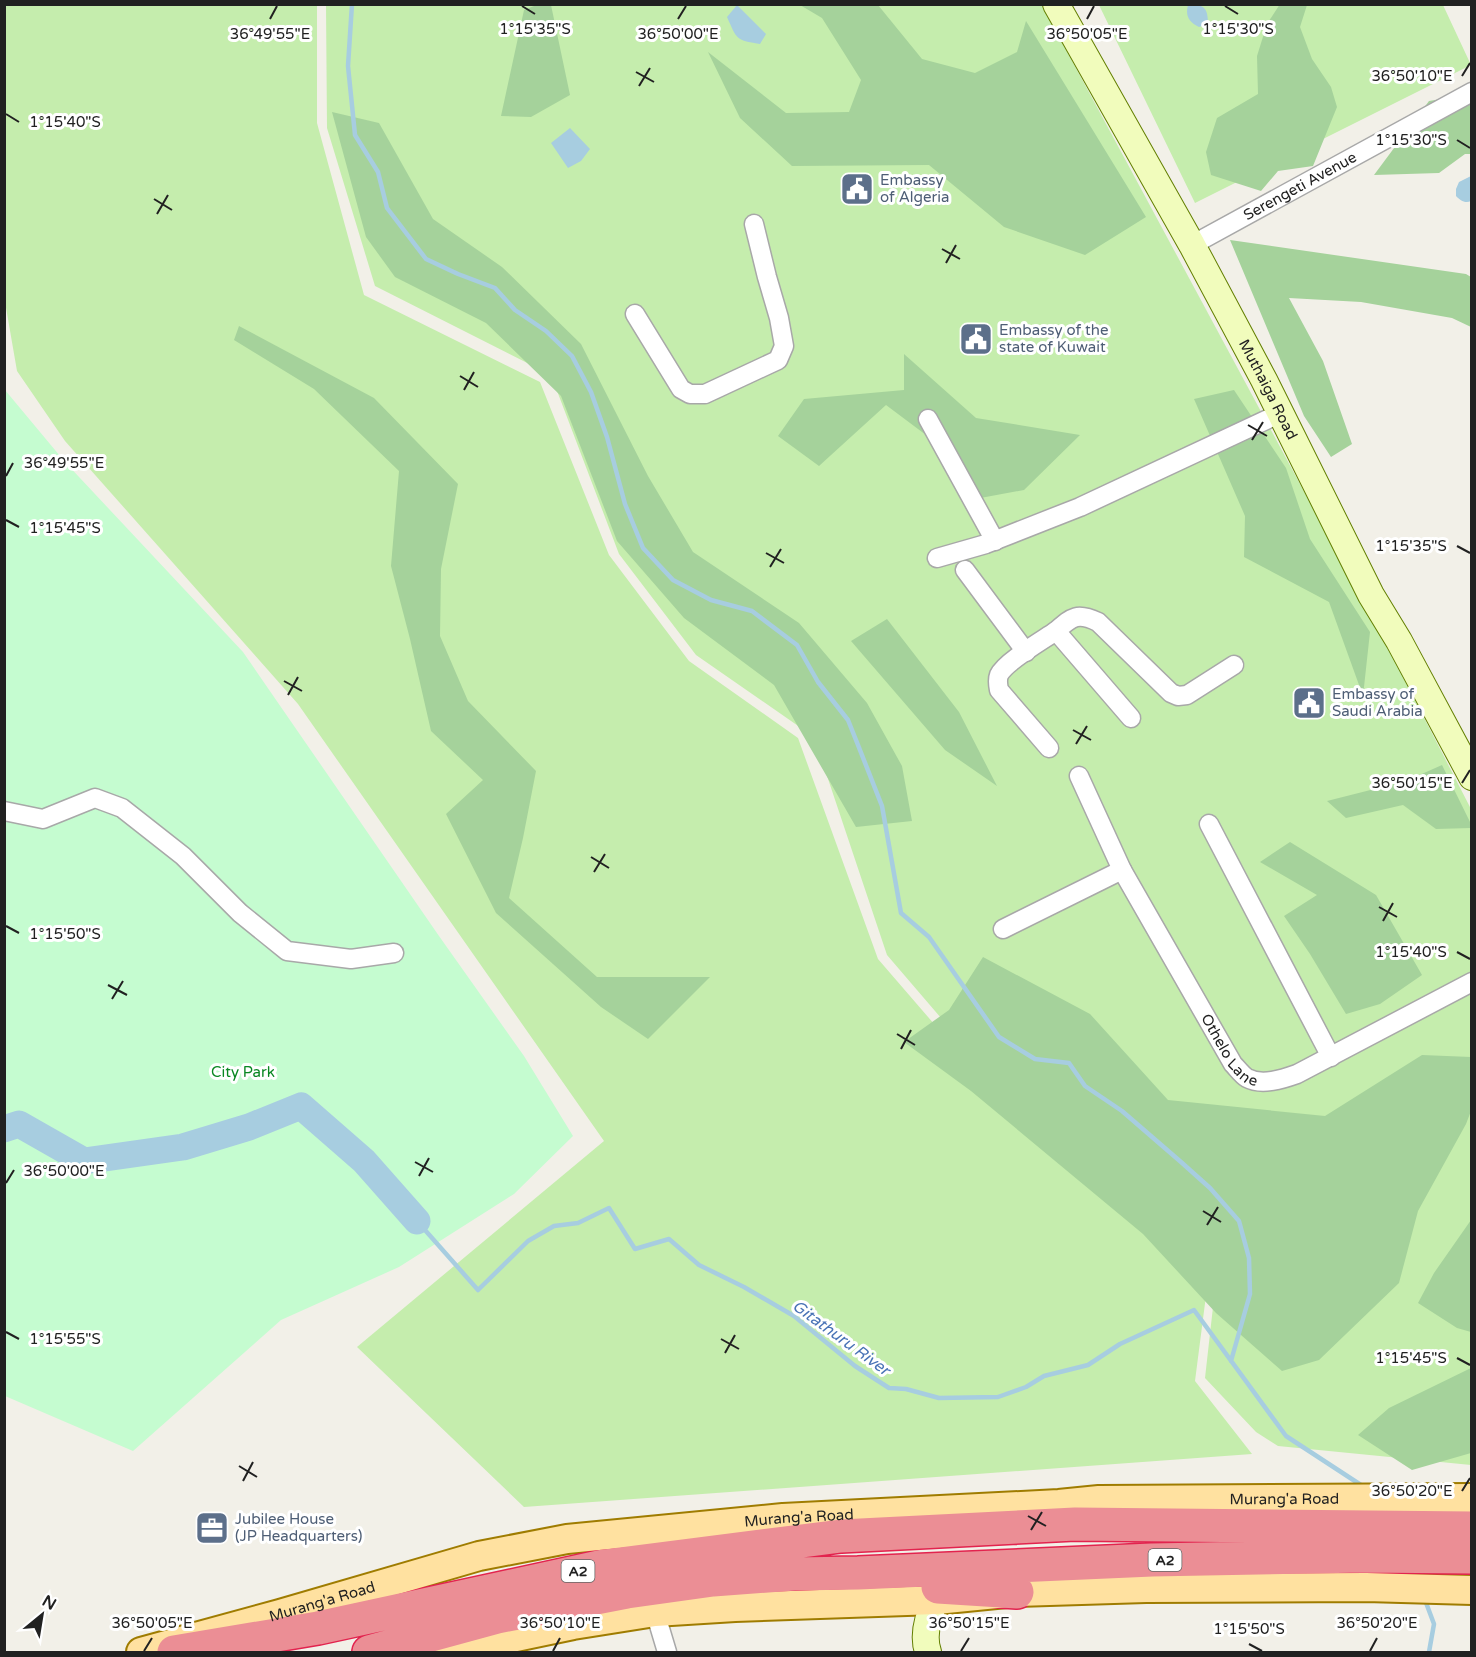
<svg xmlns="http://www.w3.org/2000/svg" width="1476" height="1657" font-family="'Varela Round',sans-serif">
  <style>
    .grass { fill: #c5edad }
    .forest { fill: #a5d29b }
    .park { fill: #c5fcd0 }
    .water { fill: #a7cde0 }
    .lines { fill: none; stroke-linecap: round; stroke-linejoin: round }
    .stream { stroke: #a7cde0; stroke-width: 4.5 }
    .river { stroke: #a7cde0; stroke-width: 27 }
    .street-casing { stroke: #a8a8a8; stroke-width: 21 }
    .secondary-casing { stroke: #637f01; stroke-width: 28 }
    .primary-casing { stroke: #9f7c00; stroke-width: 32 }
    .highway-casing { stroke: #e2234e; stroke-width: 36 }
    .street { stroke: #fff; stroke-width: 18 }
    .secondary { stroke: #f1fcbc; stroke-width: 26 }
    .primary { stroke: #ffe1a0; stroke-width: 28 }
    .highway { stroke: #eb8e95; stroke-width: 33 }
    .ticks { fill: none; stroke: #212121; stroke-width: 2 }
    .labels { text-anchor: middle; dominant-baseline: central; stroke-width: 6; stroke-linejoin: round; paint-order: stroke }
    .shield { fill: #fff; stroke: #646464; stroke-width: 1.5 }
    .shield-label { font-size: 14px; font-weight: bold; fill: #212121 }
    .service-label { font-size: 15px; fill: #4e5e75; stroke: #fff; text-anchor: start }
    .street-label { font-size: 15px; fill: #212121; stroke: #fff }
    .park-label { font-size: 15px; fill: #088721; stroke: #fff }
    .water-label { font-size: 16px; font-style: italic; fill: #4973b6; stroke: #fff }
    .ticks-label { font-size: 15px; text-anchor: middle; fill: #212121; stroke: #fff; stroke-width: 6; stroke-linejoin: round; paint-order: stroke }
  </style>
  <rect width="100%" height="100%" fill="#f2f0e8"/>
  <!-- grass -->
  <path class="grass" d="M4,5H317V123L364,295L540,382L609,555L689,661L798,738L878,959L941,1032L1212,1249L1195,1381L1252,1454L524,1507L357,1347L604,1141L298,704L65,441L17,371L4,296Z
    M326,5H1042L1384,640L1471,809V1465L1278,1446L1256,1432L1205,1378L1220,1245L947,1025L887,955L814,737L696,655L619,554L551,375L375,286L327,128Z
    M1099,5H1443L1471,65L1195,203Z"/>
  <!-- forest -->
  <path class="forest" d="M539,4L551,5L570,95L531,117L501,116L524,10Z
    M1280,4L1307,5L1300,27L1312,59L1331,87L1337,107L1313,166L1278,171L1261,191L1211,175L1206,152L1217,118L1258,94L1257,56L1267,24Z
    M800,5H878L922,59L975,73L1017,52L1026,21L1146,217L1085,255L1004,227L929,165L792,166L740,118L708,52L786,113L849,112L861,80L822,18Z
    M1471,94V154H1465L1439,173L1374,175L1429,101Z
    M332,112L379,123L433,219L502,267L581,344L648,476L693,552L799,623L867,703L902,766L912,821L856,827L774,685L684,618L617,541L561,396L486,323L395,277L366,237Z
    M1230,240L1466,274L1471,277V327L1452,318L1361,302L1289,298L1323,361L1352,444L1331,457L1304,416Z
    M239,326L374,398L458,484L441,569L440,636L468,701L536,771L523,838L509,898L597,977H710L648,1039L601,1007L496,913L446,814L483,780L431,731L410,639L391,566L399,471L314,389L234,340Z
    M904,354L976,418L1080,435L1024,490L975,499L934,441L886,405L819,466L778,436L804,399L904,390Z
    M1234,390L1286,468L1310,539L1370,632L1363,696L1329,602L1244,557L1245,516L1194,399Z
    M887,619L959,712L997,786L945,750L851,641Z
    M1442,765L1471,824V828L1436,829L1403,805L1346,818L1327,801L1406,781Z
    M1290,842L1376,895L1422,975L1380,1004L1346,1014L1310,954L1284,916L1317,895L1260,862Z
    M983,957L1090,1014L1168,1100L1325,1116L1422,1055L1471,1057V1111L1466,1124L1418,1211L1399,1283L1319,1360L1282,1371L1216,1313L1143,1234L971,1091L904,1042L949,1010Z
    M1471,1220V1332L1457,1328L1418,1303L1434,1273Z
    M1471,1368V1453L1412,1470L1358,1435L1389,1408Z"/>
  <!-- park -->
  <path class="park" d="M4,386L5,390L65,462L243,652L439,936L524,1056L573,1136L514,1194L399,1267L281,1320L133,1451L5,1396Z"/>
  <!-- water -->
  <path class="water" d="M737,5L766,34L760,44C735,40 737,39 727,17Z
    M1188,5C1204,4 1208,8 1208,24L1199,27C1189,22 1185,16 1188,5Z
    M570,128L590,149L581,161L568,168L551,143Z
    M1471,176V201C1465,204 1460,200 1456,196V189L1459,182Z"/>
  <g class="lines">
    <!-- stream -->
    <path class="stream" d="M352,4L348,66L355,135L378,172L387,208L426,259L458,274L495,288L515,310L546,331L572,356L591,392L607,437L625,504L643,548L673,580L711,600L752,611L797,645L818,682L848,720L858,745L882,806L901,913L929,937L999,1037L1035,1059L1069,1063L1085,1086L1122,1111L1181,1162L1210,1188L1239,1221L1249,1258L1250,1294L1231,1361
      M417,1221L478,1290L528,1241L554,1226L578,1223L609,1208L635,1249L669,1239L699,1265L744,1287L794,1316L855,1366L889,1388L906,1389L939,1398L998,1397L1026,1387L1044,1376L1088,1365L1120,1344L1194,1310L1286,1436L1364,1487
      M1425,1600L1434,1624L1429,1652"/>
    <!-- river -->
    <path class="river" d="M4,1129L19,1124L84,1161L183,1147L249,1127L301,1106L364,1161L417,1221"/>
    <!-- street casing -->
    <g class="street-casing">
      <g id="street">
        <path id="s1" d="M1192,245L1472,92"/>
        <path d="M635,314L681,389L690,394H705L778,360L784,346L779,318L767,277L754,224"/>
        <path d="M928,419L995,541"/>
        <path d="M937,558L986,544L1080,507L1281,413"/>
        <path d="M965,570L1026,652"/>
        <path d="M1131,718L1056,631C1072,617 1077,612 1098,622L1171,693L1178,696L1187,695L1234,665"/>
        <path d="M1049,748L999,690C998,685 997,680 999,675C1005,662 1043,640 1056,631"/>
        <path id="s2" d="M1079,776L1122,870L1233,1064C1237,1068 1242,1075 1247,1078C1262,1086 1283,1079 1297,1074L1472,982"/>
        <path d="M4,811L43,819L95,798L122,808L183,856L240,913L287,951L351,959L394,953"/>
        <path d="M1209,824L1331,1057"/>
        <path d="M1003,929L1122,870"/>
        <path d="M655,1612L667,1652"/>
      </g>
    </g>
    <!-- secondary casing -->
    <g class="secondary-casing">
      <g id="secondary">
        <path id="s3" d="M1056,4L1192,245L1264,380L1371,595L1399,641L1472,777"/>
        <path d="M928,1652C922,1634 928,1616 936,1600"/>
      </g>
    </g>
    <!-- primary casing -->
    <g class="primary-casing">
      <g id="primary">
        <path id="s4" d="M141,1652L280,1614L479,1556L567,1539L783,1518L1059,1504L1099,1500L1472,1498"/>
        <path d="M445,1652L573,1625L655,1612L735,1607L936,1600L1017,1592L1146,1588L1366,1587L1472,1590"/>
      </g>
    </g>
    <!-- highway casing -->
    <g class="highway-casing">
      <path id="highway" d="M938,1587L1017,1592
        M174,1652L318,1628L604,1566L841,1536L1075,1524L1472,1528
        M369,1652L497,1617L627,1592L713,1580L794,1574L858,1573L1152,1560L1363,1556L1472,1557"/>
    </g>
    <!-- street -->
    <use href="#street" class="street"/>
    <!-- secondary -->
    <use href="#secondary" class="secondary"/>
    <!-- primary -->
    <use href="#primary" class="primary"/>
    <!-- highway -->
    <use href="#highway" class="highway"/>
  </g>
  <!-- ticks -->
  <path class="ticks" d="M522,6L535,14M1225,6L1238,14M270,19L277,6M678,19L686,6M1087,19L1094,6M636,72L654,82M1462,76L1470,63M639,86L650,68M6,114L19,122M1457,140L1470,148M154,199L172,210M157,214L168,195M942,249L960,259M946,263L956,245M460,376L478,387M464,390L474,372M1248,425L1267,436M1252,440L1263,422M6,476L13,463M6,520L19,527M1457,546L1470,553M766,553L784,563M770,567L781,549M284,681L302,691M288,695L298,677M1073,730L1091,740M1076,744L1087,726M1462,783L1470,770M591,857L609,868M594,872L605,854M1379,907L1397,917M1383,921L1393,903M6,926L19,933M1457,952L1470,959M108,985L127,995M112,999L123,981M897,1034L915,1045M901,1049L911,1030M415,1162L433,1172M419,1176L429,1158M6,1183L14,1170M1203,1211L1221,1222M1207,1225L1218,1207M6,1332L19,1339M721,1339L739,1349M725,1353L735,1335M1457,1358L1470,1365M239,1466L257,1477M243,1481L253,1462M1462,1491L1470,1478M1028,1516L1046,1526M1031,1530L1042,1512M1249,1644L1262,1651M144,1651L152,1638M553,1651L560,1638M961,1651L969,1638M1370,1651L1377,1638"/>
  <!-- icons -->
  <defs>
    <g id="civic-square" transform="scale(1.725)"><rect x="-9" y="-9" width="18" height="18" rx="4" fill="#5c6f8a" stroke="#fff"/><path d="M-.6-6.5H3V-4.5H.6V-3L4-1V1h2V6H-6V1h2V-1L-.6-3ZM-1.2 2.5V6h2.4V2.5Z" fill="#fff"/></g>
    <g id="office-square" transform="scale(1.725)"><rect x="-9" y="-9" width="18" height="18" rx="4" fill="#5c6f8a" stroke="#fff"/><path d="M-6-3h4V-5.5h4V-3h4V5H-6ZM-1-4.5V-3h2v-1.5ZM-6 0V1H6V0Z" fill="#fff"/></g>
  </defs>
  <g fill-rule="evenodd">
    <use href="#civic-square" x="857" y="189"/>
    <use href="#civic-square" x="976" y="339"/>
    <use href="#civic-square" x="1309" y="703"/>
    <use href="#office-square" x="212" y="1528"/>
  </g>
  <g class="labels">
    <!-- shield labels -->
    <g class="shield">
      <rect x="1148.5" y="1549" width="33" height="22" rx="4.5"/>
      <rect x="561.5" y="1560" width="33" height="22" rx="4.5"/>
    </g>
    <g class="shield-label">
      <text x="1165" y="1560">A2</text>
      <text x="578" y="1571">A2</text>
    </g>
    <!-- service labels -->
    <g class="service-label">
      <text x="880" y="180">Embassy<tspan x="880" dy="17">of Algeria</tspan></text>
      <text x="999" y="330">Embassy of the<tspan x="999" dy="17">state of Kuwait</tspan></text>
      <text x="1332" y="694">Embassy of<tspan x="1332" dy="17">Saudi Arabia</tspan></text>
      <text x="235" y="1519">Jubilee House<tspan x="235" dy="17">(JP Headquarters)</tspan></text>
    </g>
    <!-- street labels -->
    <g class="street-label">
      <text stroke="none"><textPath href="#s1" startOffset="123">Serengeti Avenue</textPath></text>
      <text stroke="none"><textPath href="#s3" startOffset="440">Muthaiga Road</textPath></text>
      <text stroke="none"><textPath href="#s2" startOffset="314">Othelo Lane</textPath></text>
      <text stroke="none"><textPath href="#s4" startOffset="1160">Murang'a Road</textPath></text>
      <text stroke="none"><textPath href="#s4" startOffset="674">Murang'a Road</textPath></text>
      <text stroke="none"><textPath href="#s4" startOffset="188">Murang'a Road</textPath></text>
    </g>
    <!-- park labels -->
    <g class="park-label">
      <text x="243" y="1072">City Park</text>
    </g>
    <!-- water labels -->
    <g class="water-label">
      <text transform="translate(841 1338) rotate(36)">Gitathuru River</text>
    </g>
  </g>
  <g class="ticks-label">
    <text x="535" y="34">1°15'35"S</text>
    <text x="1238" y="34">1°15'30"S</text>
    <text x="678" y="39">36°50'00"E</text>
    <text x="270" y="39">36°49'55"E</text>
    <text x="1087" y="39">36°50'05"E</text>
    <text x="1412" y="81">36°50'10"E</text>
    <text x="65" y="127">1°15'40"S</text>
    <text x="1411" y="145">1°15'30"S</text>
    <text x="64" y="468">36°49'55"E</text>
    <text x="65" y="533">1°15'45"S</text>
    <text x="1411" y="551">1°15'35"S</text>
    <text x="1412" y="788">36°50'15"E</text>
    <text x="65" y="939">1°15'50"S</text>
    <text x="1411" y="957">1°15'40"S</text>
    <text x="64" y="1176">36°50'00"E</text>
    <text x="65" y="1344">1°15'55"S</text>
    <text x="1411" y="1363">1°15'45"S</text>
    <text x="1412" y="1496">36°50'20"E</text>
    <text x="152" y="1628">36°50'05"E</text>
    <text x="560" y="1628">36°50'10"E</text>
    <text x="969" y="1628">36°50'15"E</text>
    <text x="1377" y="1628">36°50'20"E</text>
    <text x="1249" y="1634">1°15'50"S</text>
  </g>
  <!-- border -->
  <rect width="1476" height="1657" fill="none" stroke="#212121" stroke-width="12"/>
  <!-- north arrow -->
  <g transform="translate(42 1615) rotate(30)" stroke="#ffffff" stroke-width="4.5" paint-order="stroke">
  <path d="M0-4.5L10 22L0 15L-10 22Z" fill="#212121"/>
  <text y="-9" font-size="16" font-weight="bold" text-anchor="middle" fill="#212121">N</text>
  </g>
</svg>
